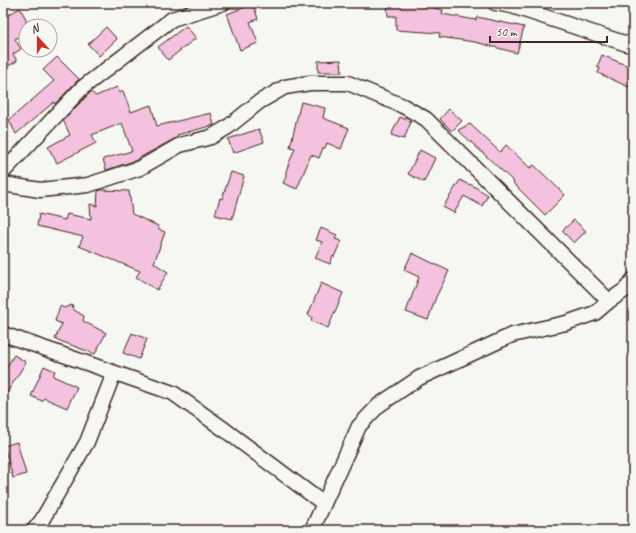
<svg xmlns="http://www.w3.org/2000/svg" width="636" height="533" font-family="Caveat,sans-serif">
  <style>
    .building { fill: #f4c1df; stroke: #3b2a1e }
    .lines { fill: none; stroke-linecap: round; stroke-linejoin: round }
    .street-casing { stroke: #3b2a1e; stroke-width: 17 }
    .street { stroke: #f6f6f2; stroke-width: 14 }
  </style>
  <rect width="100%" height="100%" fill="#f6f6f2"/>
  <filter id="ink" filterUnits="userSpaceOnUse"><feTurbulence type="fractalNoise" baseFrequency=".025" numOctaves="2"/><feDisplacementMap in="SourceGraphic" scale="8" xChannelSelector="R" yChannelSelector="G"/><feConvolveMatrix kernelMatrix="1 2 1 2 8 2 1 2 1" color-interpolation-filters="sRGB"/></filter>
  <g filter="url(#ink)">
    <!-- building -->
    <path class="building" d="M387,3H407L443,10L442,14L476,20L477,17L524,27L517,53L475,42L439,37L440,33L396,30V16H388Z
      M253,4L258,19L250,22L258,43L240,50L227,14Z
      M20,8L26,19V33L15,39L21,49L13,54L17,61L3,69V18Z
      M186,26L196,38L168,60L158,47Z
      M106,27L117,39L99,56L88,44Z
      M602,55L633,68V89L598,73L600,68L597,67Z
      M57,57L79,79L55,104L54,102L16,134L9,120L54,81L43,70Z
      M341,60L342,72H318V61Z
      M117,87L120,93L123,91L131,112L151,105L157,126L211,113L214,125L177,135L178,137L139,158L137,160L106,170L103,159L132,151L122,123L92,135L96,143L57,163L48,147L70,135L63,120L91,92L96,96Z
      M301,102L325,108L323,118L349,128L341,149L327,143L325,148H323L319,158L311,155L297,189L283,183L286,177V171L295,148L290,147Z
      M449,109L462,121L452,131L440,119Z
      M400,117L411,122L404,139L391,135Z
      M470,124L500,152L506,145L530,168L534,165L565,195L545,215L513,183L514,182L458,130Z
      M259,129L264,142L233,153L228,139Z
      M420,150L435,158L424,182L408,174Z
      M231,172L244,176L234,212L232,219L215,215L220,198L222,199Z
      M460,180L469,185L470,184L488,195L482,206L464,196L454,213L443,207Z
      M101,190L129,191L132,214L158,226V229L165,232L154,263L168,272L157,290L136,277L140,271L79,246L83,237L37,226L39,214L65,220L67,214L91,219L90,204L97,206L98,191Z
      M574,220L586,231L574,243L562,231Z
      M321,228L337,235L335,239L341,241L334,257L333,256L330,264L315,258L322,242L316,240Z
      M412,253L449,271L436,297L428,320L406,312L419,277L404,270Z
      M321,283L343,293L328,328L311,321L312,317L308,315Z
      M72,305L74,310L84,316L83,321L106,333L95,354L55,339L62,324L55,321L60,306L64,308Z
      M132,333L147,339L139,359L123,353Z
      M14,355L26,362L3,399V373Z
      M44,366L55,371L53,376L77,387L67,408L44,398L42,401L31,396Z
      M17,442L26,474L13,478L4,446Z"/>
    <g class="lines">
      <!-- street casing -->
      <g class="street-casing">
        <path id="street" d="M495,3L512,6L633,46
          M3,172L82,88L172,19L223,3
          M3,184L40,190L88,185L140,168L180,145L211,137L228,127L259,102L285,87L310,83H348L403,106L426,119L609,301
          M3,334L173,393L225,430L324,504
          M34,530L42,520L87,442L114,373
          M312,530L359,426L379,405L419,378L512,335L566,323L595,313L609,301L625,290L633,280"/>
      </g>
      <!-- street -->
      <use href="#street" class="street"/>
    </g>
  </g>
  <!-- margin -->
  <rect width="636" height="533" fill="none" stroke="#f6f6f2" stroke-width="16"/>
  <rect x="8" y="8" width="620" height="517" fill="none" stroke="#3b2a1e" stroke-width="1.5" filter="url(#ink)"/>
  <!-- north arrow -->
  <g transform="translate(38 38) rotate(339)"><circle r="19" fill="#f6f6f2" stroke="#aba49d"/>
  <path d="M0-3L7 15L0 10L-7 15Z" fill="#c8321e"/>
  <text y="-6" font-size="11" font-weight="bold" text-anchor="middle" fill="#3b2a1e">N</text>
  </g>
  <!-- scale -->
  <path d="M490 36v6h117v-6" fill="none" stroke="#3b2a1e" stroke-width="2"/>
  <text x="496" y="36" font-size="12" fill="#3b2a1e" stroke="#f6f6f2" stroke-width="3" paint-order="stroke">50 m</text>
</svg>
